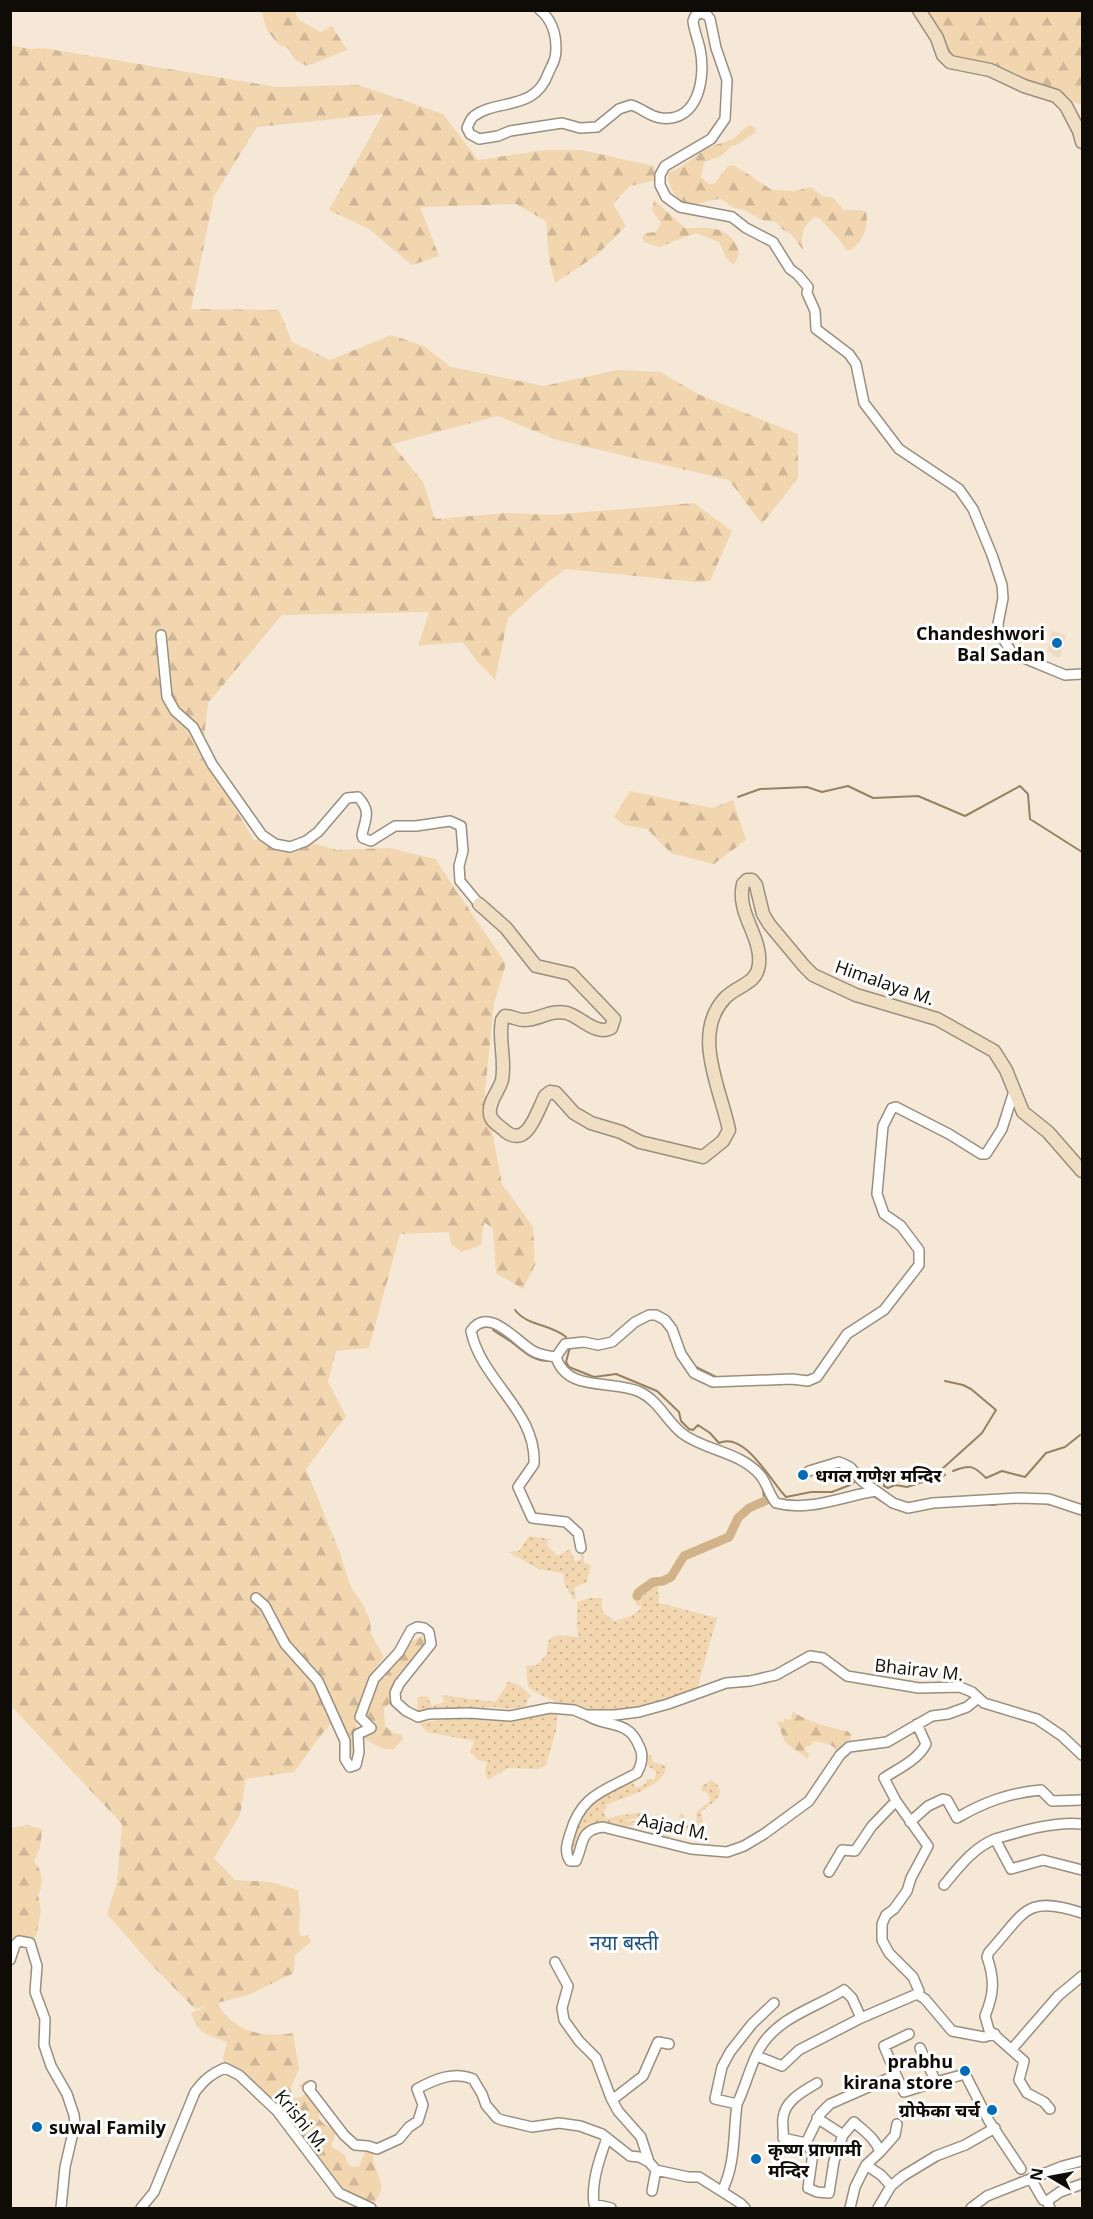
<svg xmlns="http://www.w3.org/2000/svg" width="1093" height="2219" font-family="'Open Sans','Noto Sans Devanagari',sans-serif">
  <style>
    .built { fill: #eddcc5 }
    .green { fill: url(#green-dots) }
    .forest { fill: url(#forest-firs) }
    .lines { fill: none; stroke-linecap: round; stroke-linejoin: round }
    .stream { stroke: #988162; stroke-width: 2 }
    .canal { stroke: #d2b389; stroke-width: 9 }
    .street-casing { stroke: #9a8e7e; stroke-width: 12 }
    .secondary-casing { stroke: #9a8e7e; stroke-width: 15 }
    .street { stroke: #fff; stroke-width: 9 }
    .secondary { stroke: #efdec2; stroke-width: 12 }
    .poi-dot { fill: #006bb6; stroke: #fff; stroke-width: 2 }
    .labels { text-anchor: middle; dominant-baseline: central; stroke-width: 6; stroke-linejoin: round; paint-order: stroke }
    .poi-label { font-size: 18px; font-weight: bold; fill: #0f0b06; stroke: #fff; text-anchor: end }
    .street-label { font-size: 18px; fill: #0f0b06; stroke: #fff }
    .neighbourhood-label { font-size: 20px; fill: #185081; stroke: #fff }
  </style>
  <defs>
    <pattern id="green-dots" width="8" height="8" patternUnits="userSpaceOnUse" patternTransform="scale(1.5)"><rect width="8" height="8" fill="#f2d6b0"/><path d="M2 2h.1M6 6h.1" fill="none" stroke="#ceb696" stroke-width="1.8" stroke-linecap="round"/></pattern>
    <pattern id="forest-firs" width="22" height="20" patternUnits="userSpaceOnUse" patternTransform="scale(1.5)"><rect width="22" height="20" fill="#f2d6b0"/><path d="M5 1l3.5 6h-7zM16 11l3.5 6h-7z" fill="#ceb696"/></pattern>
  </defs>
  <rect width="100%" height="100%" fill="#f5e8d7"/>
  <!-- built -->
  <path class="built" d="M1052,631L1066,635L1060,658L1052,656V653L1047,652Z"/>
  <!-- green -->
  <path class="green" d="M529,1536L550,1539L546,1544L558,1556L570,1549L575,1562L581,1559L580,1548L584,1545V1563L591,1565L587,1582L574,1588L576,1599H573L565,1585L563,1573L539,1569L508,1552L519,1551Z
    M682,1556L685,1558C680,1571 671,1580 658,1585L659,1603L717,1618L697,1689C638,1710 583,1725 528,1687L526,1666L537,1665L546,1655L549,1639L558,1635L579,1637C575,1627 578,1614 577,1602L589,1598H602C601,1614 602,1612 615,1621L631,1616L641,1609L640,1598V1606H637L633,1595L638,1587L653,1578H664L679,1563L678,1558Z
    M508,1681L520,1686L531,1696L528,1699L526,1706L508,1709L494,1707L417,1711L418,1697L427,1696L432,1706L444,1702L442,1695L495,1702L505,1688Z
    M558,1712L556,1731L546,1765L538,1769L508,1768L488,1780L485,1771L487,1762L478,1760L470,1752L474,1741L427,1732L419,1723L454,1718L507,1720L535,1713Z
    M651,1755L653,1762L666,1766C666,1787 622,1798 606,1805L607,1809L603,1810L607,1819L621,1815L647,1812L643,1817L624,1821L651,1822V1824L625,1826L647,1832L664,1828L672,1833L682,1828L679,1817L681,1813L684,1815L687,1825L697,1820L696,1812L710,1801L708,1793L702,1791V1786L711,1780C732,1793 711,1803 701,1812L703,1824L664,1839L596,1826L572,1858L570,1843L572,1834L590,1800L630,1780L637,1788L645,1784L647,1779L654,1780L657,1773L646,1764L645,1756Z"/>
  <!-- forest -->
  <path class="forest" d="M261,11H295L298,19L320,32L332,26L347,50L307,66L295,60L289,49L278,44L267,30Z
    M922,11H1082V105L949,56Z
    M11,45L30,49L43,48L277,87L359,85L443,114L478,160L544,150H581L654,166L656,180L630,186L613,204L626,226L597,255L555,283L549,259L546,221L516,204L420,207L439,256L412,265L369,229L329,210L383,114L257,127L214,196L191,309L279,310L292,342L330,360L391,335L424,346L451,367L544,386L617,370L660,372L700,395L798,434V478L762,524L729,480L557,440L498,416L392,444L423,482L435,519L506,513L551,515L694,503L732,531L710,581L696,582L566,569L549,581L508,618L495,680L476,660L463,642L418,646L429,612L282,615L208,703L202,754L254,840L316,844L337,850L389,848L435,859L506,964L494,1004L485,1092L502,1184L533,1227L535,1265L523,1289L496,1273L493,1229L484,1222L481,1245L462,1252L451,1244L449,1232L400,1234L369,1348L336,1351L328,1382L346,1416L306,1469L340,1553L350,1585L363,1605L370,1620L371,1634L384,1657C357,1691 357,1712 355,1753L350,1756L347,1734L335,1706L333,1722L322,1734L294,1772L246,1779L240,1815L214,1858L235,1880L271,1882L298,1890L300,1910L299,1933L302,1936L308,1935L311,1942L295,1955L294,1973L248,1995L217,2003C234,2032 262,2038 293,2033L299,2069L291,2087L292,2095L296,2098L302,2097L307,2091L298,2086L305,2081H310C320,2093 318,2105 319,2119L325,2125L337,2128L331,2146L345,2155L347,2163L351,2167L359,2166L365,2152H373C372,2177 393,2182 372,2205L343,2193L294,2124L275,2103L228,2069L223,2058L227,2042C207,2034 199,2036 191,2013L209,2005L195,2009L149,1962L107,1914L117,1882L122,1824L11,1706Z
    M751,125L756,128L755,133L736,145L731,146L721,156L704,162L701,177L709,184L715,183L728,166L734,165L772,190L795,191L811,187L823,196L833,198L844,210H861L866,212C869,227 863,241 851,250H846C840,237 829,230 820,218L815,217C801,227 801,235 803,250L791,234L782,229L776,222L762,220L744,210L734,208L721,199C702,199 686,216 673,191C670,185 667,179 668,173L682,166L707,148L733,139L746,127Z
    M654,200L685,228C695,228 706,227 715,229C731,232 747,251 733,265L726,258L719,242L696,233L659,247L644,242L642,237L646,233L656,232L661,223L652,210Z
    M630,791L712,808L733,800L746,840L714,864L671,853L647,829L624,825L614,817Z
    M422,1636L425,1641L423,1646C411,1665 380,1683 395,1707L389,1704L384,1708L385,1726L393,1733L402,1735L403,1739L394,1749H384L362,1738V1717L376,1680L410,1642Z
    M793,1711C800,1719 837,1730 848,1731L851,1735V1740L839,1751L829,1744L813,1741L811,1746H806L805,1751L809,1753L808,1759L785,1742L777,1721L784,1722V1719L791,1720Z
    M28,1825L42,1829L40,1848L34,1861C43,1872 44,1884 38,1895L41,1910L36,1937L13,1941L11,1946V1828Z"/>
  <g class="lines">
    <!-- stream -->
    <path class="stream" d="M738,797L760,789L807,787L822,792L848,786L873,798L918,796L965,816L1020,786L1028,794L1030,819L1082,852
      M515,1310C527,1326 551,1324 566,1337
      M493,1330C500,1335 508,1339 514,1344C527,1354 535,1362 552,1361
      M570,1347L566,1362L569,1367L594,1377L616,1374L657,1391L679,1412L681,1421L689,1429L693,1430L698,1425L710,1433L719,1443C745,1431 771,1482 786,1497L811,1492H832L850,1485L858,1480
      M694,1366L718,1378
      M945,1381L963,1385L971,1389L996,1410L982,1433L942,1469L945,1475
      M583,1385L597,1388
      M638,1396L650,1404
      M676,1433L685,1441
      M953,1471C971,1464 974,1466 986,1478L1002,1471L1025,1477L1046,1453L1065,1447L1080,1435
      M862,1477L876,1473L883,1480L884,1486L888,1488L895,1485L907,1487L945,1475
      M763,1489L764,1498L767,1500
      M873,1496L888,1505
      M1041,1503L1053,1505
      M985,1504L993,1505L1003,1503"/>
    <!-- canal -->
    <path class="canal" d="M637,1596L638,1593L653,1582L663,1581L671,1577L684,1556L729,1537L738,1518L749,1508L767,1500"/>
    <!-- street casing -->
    <g class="street-casing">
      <path id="street" d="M540,10C552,20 556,33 556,48C556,61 552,64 548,74C535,111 496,99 474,116C470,119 469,124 467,128L470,134L479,139L498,136L510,131L562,123L580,128L597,127L619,109L631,105C642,108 650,117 661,118C699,123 706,76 700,49C698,39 694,31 693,21L695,16L699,13L707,15L710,19L716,48L727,80L725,119L711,139L665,166L660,175V185L666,197L680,207L732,217L746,228L773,242L790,269L798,275L808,287L807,293L815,311L816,329L849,354L856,364L864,403L899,449L959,489L973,509L992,555L1002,585L1003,598L998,624L999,632L1012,653L1065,675L1082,674
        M161,635L167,697L175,711L193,727L212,764L262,835L275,844L290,847L306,841L318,832L347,798L358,797C372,812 365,819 362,835L363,838L371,841L395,826H416L450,821L461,826L463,851L459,866L460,881L479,904
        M556,1357C548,1356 540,1355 533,1351C516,1341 488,1305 471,1331C481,1381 537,1411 534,1464L518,1487L532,1518L566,1522L578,1533L581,1548
        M809,1471L839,1462L844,1464L850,1467L862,1481L893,1503L908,1508L933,1503L1019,1498L1049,1499L1082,1510
        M876,1491C843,1496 810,1512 776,1503C769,1495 767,1483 760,1475C741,1452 706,1451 683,1434C667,1422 659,1401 640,1392C612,1379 567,1393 556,1357L565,1344L584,1342L598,1345L612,1342L635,1322L649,1315H656L665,1320L672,1329L681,1354L694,1373L713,1382L792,1379L808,1381L817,1377L847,1334L884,1310L919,1265V1250L901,1226L884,1214L877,1194L883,1126L892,1108L896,1107L949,1134L981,1154H986L1002,1129L1014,1091
        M256,1598L265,1606L285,1644L318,1681L345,1741V1759L350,1767L356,1765L359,1752L358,1734L371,1728L360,1717L374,1679L399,1652L411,1630L417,1627L424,1628L429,1632L431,1644L399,1684L395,1693L396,1702L406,1711L418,1717L429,1714L469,1713L510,1716L550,1708L574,1710L586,1715H615L639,1712L668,1704L726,1683L750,1681L776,1675L810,1656L823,1658L847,1676L919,1688L960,1687L972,1692L984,1703
        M588,1716C608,1728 628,1719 639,1746C644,1755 642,1764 637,1773C605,1791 581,1794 570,1834C567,1843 564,1852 570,1861H576C584,1844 579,1830 603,1827L691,1849L727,1852L744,1846L764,1834L809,1801L840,1755L849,1747L887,1742L932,1716L948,1714L967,1707L978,1698L984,1703L1037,1719L1062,1736L1082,1755
        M910,1822L928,1806L943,1799L947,1800L957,1818C984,1802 1009,1793 1041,1790L1052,1801L1082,1800
        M995,1839C1022,1831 1055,1821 1082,1824
        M829,1872L842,1850L855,1851L872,1826L896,1801
        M944,1885C959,1867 973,1848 995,1839L1011,1869L1043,1860L1082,1870
        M10,1960L15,1945L19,1941L30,1943L37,1966L35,1992L45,2019L44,2045L51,2066L67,2094L74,2115L75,2124L65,2167L61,2208
        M555,1962L568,1986L562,2008L564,2020L579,2041L596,2058L611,2098L618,2111L641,2137L649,2162L656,2170L688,2177H699L740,2203L745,2208
        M917,1994L925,1999L952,2031L984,2037L995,2034
        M1012,2049L1058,1996L1082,1976
        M757,2056L782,2066L799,2050L861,2018
        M896,2075L904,2092L936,2082L920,2048
        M936,2082L965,2074L989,2121L1021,2169
        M817,2083C804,2091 785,2100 783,2118C782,2125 784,2131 783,2138L806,2143L820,2114L830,2104L896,2075L884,2046L909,2034
        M311,2086L308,2088L344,2135L355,2145L368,2146L377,2149L399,2139L409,2127L418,2121L423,2105L417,2089C435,2079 454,2071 473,2079L482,2094L486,2105L497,2118L502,2120L532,2127L559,2123L580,2126L602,2134L630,2156L639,2157L649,2162
        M612,2100L643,2076L658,2042L669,2044
        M737,2104C746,2086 750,2065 760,2048C778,2017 815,2008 844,1990L852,1998L861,2018L917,1994L919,1991L913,1977L889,1953L882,1940V1924L886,1915L894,1909L907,1891L911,1878L928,1846L896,1801L884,1778C899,1768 918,1760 926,1744L917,1724
        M1050,2109L1044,2102L1027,2093L1019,2080L1024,2061L989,2030L985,2016C994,1994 995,1980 987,1957L989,1952C1025,1913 1024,1894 1082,1913
        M843,2135L854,2122C864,2131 875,2138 880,2152L866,2165L881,2175L891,2186
        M607,2138C600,2157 591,2182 594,2204L611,2208
        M806,2143L813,2153L808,2188L817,2192L829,2193L834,2161L843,2135L817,2118
        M880,2152L895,2135L897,2124
        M1031,2179L1043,2200L1047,2201L1050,2208
        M652,2191L656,2170
        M722,2191C736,2164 733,2133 737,2104L715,2099L722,2067L730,2052L752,2024L774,2003
        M1047,2201L1060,2192L1082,2184
        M141,2208L154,2192L195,2092C204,2080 211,2074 225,2068L239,2075L277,2111L339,2193L371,2208
        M850,2208L855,2187L866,2165
        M878,2208L891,2186L903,2176L936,2156L965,2145L995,2128
        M971,2208L987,2196L1063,2166L1082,2161"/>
    </g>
    <!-- secondary casing -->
    <g class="secondary-casing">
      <path id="secondary" d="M919,10L937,38L943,55L950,62L990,70L1024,86L1056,96L1066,106L1079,131L1082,142
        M479,904L506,928L536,966L571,974L614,1019L611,1028C596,1036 581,1017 567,1013C551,1009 539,1020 524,1020C517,1020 512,1016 505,1016L502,1020C498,1039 506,1060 502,1080C499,1091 488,1102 490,1114C491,1122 500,1126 505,1131C527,1149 537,1112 545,1096L550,1092L556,1093L574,1113L591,1123L621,1132L640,1142L703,1157L723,1141L729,1130C721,1090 691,1034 725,998C737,985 757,985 759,964C762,936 736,914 743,884L747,880H752L756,885L763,914L769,924L804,966L813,975L856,995L937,1019L994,1051L1006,1070L1023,1112L1048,1132L1082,1171"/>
    </g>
    <!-- street -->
    <use href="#street" class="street"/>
    <!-- secondary -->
    <use href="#secondary" class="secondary"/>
  </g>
  <!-- markers -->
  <g class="poi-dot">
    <circle cx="1057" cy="643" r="6"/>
    <circle cx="803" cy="1475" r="6"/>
    <circle cx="965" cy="2071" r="6"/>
    <circle cx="992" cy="2110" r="6"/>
    <circle cx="37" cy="2127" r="6"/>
    <circle cx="756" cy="2159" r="6"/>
  </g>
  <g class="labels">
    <!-- poi labels -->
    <g class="poi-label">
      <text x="1045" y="633">Chandeshwori<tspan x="1045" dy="21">Bal Sadan</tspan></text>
      <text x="815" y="1475" text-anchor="start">धगल गणेश मन्दिर</text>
      <text x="953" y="2061">prabhu<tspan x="953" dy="21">kirana store</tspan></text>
      <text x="980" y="2110">ग्रोफेका चर्च</text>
      <text x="49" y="2127" text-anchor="start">suwal Family</text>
      <text x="768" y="2149" text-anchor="start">कृष्ण प्राणामी<tspan x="768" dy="21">मन्दिर</tspan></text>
    </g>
    <!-- street labels -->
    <g class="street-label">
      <text transform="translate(885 982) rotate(19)">Himalaya M.</text>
      <text transform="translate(919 1669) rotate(6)">Bhairav M.</text>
      <text transform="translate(674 1826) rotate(12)">Aajad M.</text>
      <text transform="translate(302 2120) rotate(51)">Krishi M.</text>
    </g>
    <!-- neighbourhood labels -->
    <g class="neighbourhood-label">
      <text x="624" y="1942">नया बस्ती</text>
    </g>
  </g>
  <!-- border -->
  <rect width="1093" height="2219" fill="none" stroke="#0f0b06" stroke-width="24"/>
  <!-- north arrow -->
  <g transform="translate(1051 2177) rotate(280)" stroke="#ffffff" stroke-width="4.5" paint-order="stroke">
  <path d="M0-4.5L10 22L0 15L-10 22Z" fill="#0f0b06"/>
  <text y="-9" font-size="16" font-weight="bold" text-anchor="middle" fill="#0f0b06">N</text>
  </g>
</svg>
